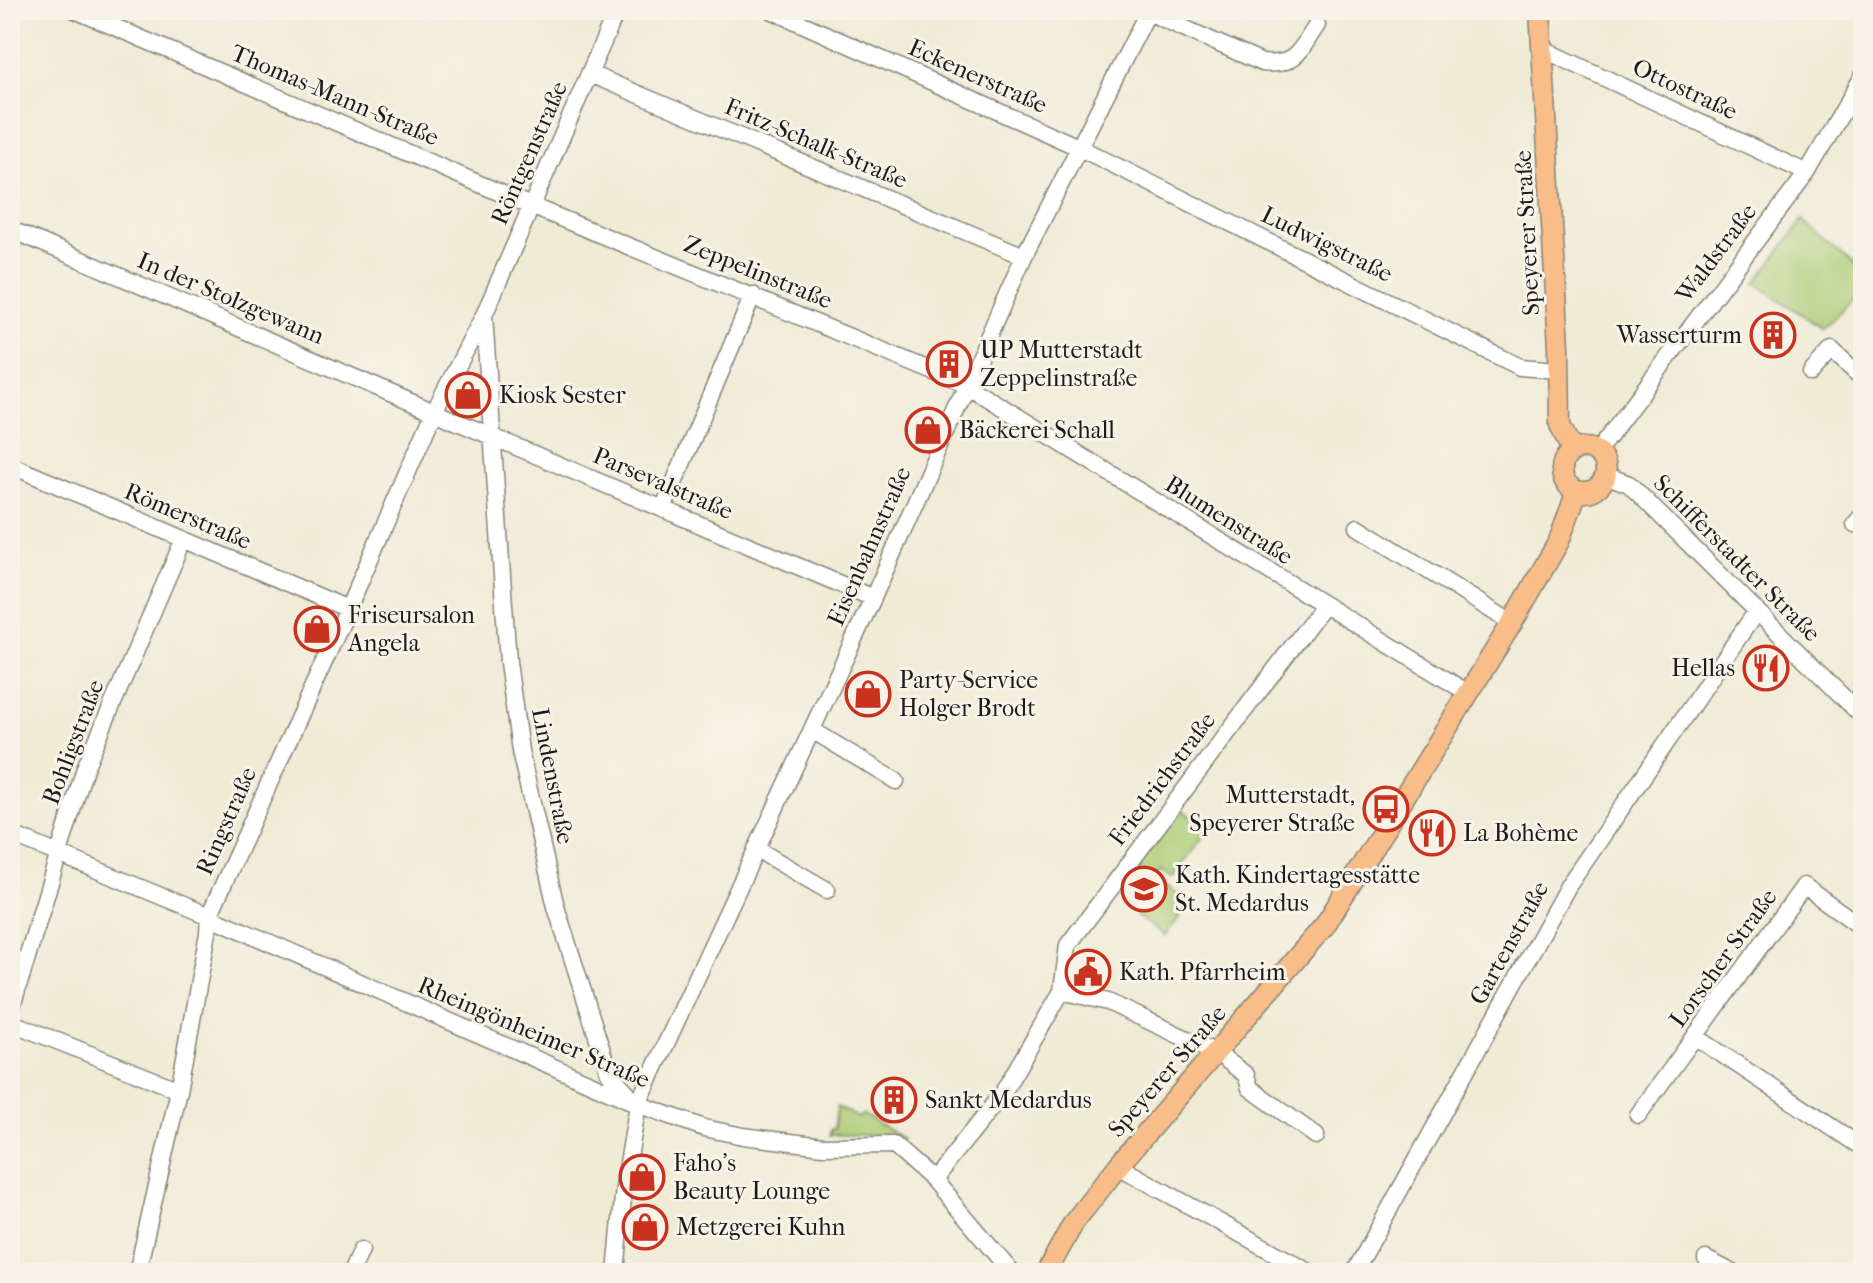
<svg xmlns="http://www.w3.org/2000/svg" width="1873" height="1283" font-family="'IM FELL French Canon',serif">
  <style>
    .green { fill: #a9ca72; stroke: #627347; stroke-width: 2 }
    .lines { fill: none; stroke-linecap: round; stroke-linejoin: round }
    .minor-casing { stroke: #868478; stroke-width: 19 }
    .major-casing { stroke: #868478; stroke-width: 23 }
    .minor { stroke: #fff; stroke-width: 16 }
    .major { stroke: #f8bd89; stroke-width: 20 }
    .labels { text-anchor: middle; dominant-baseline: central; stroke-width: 6; stroke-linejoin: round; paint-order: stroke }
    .street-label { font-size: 24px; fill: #1c1c1c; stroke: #f7f3e8 }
    .poi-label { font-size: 24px; fill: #1c1c1c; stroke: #f7f3e8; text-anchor: start }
  </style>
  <rect width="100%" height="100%" fill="#f7f3e8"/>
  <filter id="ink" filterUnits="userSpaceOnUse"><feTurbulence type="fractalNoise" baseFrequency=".0125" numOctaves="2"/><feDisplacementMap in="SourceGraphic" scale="16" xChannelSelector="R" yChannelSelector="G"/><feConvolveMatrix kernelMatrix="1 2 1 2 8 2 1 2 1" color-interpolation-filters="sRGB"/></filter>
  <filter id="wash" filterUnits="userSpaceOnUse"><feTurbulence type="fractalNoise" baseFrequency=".006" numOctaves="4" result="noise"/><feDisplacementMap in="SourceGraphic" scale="32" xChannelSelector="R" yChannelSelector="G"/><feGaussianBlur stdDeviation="1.8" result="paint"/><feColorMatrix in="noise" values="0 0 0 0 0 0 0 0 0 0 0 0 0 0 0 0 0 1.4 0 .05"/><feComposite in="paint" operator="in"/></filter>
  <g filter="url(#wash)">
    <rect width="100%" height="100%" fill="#f0ebd5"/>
    <!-- green -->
    <path class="green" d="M1803,220L1863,276V290L1823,329L1756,283Z
      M1178,807L1209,829L1172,878L1161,870L1146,890L1156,899L1166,886L1189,904L1165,936L1137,916L1140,911L1115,892Z
      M837,1107L859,1118L862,1114L904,1139L902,1144L885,1135H830L831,1129H834Z"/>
  </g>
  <g filter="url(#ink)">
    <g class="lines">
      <!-- minor casing -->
      <g class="minor-casing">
        <path id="minor" d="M75,10L531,206L966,385L1468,693
          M771,10L1078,147L1520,367L1559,370
          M1148,12L1262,63C1296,67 1300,50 1317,25
          M1543,49L1807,173
          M590,74L1024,256
          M10,229L434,412L873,598
          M484,316L508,662L520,751L556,907L609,1073L632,1098
          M1811,373L1832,350L1863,379
          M1597,452L1807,173L1863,76
          M10,465L348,609
          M1605,475L1629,484L1863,717
          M663,509L753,295
          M1855,524L1863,515
          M1358,527L1512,623
          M812,730L896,781
          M10,834L209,916L638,1104L704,1128L743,1136L823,1146L893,1145L933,1180L1012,1273
          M756,849L827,890
          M1062,991L1068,945L1323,606
          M10,1013L85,768L183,541
          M10,1022L179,1090
          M1696,1037L1863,1148
          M1638,1115L1804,886L1863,928
          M1118,1166L1311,1273
          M933,1180L1002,1094L1062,991L1108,1002L1217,1053L1246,1075L1250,1088L1316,1136
          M1706,1259L1733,1273
          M137,1273L179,1090L208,932L209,916L348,609L434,412L484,315L617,10
          M351,1273L361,1250
          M616,1273L624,1187L638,1104L873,598L1024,256L1149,10
          M1354,1273L1568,886L1756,612"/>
      </g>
      <!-- major casing -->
      <g class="major-casing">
        <path id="major" d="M1540,10L1559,347L1560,425L1572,451
          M1562 470a22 22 0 1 1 44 0a22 22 0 1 1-44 0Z
          M1046,1273L1074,1222L1118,1166L1325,925L1512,623L1559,541L1577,491"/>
      </g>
      <!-- minor -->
      <use href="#minor" class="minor"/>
      <!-- major -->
      <use href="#major" class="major"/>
    </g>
  </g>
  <!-- icons -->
  <defs>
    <g id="building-ring" transform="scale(2.3)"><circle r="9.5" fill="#f7f3e8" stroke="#c8321e" stroke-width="1.5"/><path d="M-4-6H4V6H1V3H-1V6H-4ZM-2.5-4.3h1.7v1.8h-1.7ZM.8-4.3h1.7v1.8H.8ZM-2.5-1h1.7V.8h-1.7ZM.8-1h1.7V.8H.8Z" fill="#c8321e"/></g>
    <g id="shop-ring" transform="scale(2.3)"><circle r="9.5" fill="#f7f3e8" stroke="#c8321e" stroke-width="1.5"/><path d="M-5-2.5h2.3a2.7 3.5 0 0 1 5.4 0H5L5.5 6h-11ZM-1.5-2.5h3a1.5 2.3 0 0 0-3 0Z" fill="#c8321e"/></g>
    <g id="restaurant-ring" transform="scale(2.3)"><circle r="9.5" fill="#f7f3e8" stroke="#c8321e" stroke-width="1.5"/><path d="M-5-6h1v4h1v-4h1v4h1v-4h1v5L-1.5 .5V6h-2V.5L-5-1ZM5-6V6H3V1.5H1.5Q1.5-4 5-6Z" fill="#c8321e"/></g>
    <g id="bus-ring" transform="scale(2.3)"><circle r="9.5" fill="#f7f3e8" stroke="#c8321e" stroke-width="1.5"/><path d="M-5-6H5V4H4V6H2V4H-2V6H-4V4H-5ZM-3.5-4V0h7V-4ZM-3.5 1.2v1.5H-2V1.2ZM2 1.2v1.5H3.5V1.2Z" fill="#c8321e"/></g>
    <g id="school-ring" transform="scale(2.3)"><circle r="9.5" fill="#f7f3e8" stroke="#c8321e" stroke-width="1.5"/><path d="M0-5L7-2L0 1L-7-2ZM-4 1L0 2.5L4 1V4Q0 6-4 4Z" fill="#c8321e"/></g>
    <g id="civic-ring" transform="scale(2.3)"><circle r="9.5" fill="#f7f3e8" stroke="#c8321e" stroke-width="1.5"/><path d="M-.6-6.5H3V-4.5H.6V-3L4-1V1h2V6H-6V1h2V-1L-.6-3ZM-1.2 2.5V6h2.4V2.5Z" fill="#c8321e"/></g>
  </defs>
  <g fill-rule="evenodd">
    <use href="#building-ring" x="1773" y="335"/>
    <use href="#building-ring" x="949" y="364"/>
    <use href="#shop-ring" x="468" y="395"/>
    <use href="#shop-ring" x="928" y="430"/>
    <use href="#shop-ring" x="317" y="629"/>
    <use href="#restaurant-ring" x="1766" y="668"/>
    <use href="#shop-ring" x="868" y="694"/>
    <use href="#bus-ring" x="1386" y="809"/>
    <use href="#restaurant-ring" x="1432" y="833"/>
    <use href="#school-ring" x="1144" y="889"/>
    <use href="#civic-ring" x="1088" y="972"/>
    <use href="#building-ring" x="894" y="1100"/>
    <use href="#shop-ring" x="642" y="1177"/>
    <use href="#shop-ring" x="645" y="1227"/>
  </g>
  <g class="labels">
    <!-- street labels -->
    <g class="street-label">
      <text transform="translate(978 76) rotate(24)">Eckenerstraße</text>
      <text transform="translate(1685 89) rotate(25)">Ottostraße</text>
      <text transform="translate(335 95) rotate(23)">Thomas-Mann-Straße</text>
      <text transform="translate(816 143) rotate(23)">Fritz-Schalk-Straße</text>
      <text transform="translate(529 153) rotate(-66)">Röntgenstraße</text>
      <text transform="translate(1527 233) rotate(-93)">Speyerer Straße</text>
      <text transform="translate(1327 244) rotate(26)">Ludwigstraße</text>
      <text transform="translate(1716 253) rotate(-53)">Waldstraße</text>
      <text transform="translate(758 272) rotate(22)">Zeppelinstraße</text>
      <text transform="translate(231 298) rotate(23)">In der Stolzgewann</text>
      <text transform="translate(663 483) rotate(23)">Parsevalstraße</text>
      <text transform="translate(188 516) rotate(23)">Römerstraße</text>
      <text transform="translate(1229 520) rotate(32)">Blumenstraße</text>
      <text transform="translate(869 546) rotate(-66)">Eisenbahnstraße</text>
      <text transform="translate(1737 558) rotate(45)">Schifferstadter Straße</text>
      <text transform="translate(73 742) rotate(-69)">Bohligstraße</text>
      <text transform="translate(553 776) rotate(79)">Lindenstraße</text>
      <text transform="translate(1162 779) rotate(-53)">Friedrichstraße</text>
      <text transform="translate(226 821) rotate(-66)">Ringstraße</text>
      <text transform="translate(1509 943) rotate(-61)">Gartenstraße</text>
      <text transform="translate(1723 958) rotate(-54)">Lorscher Straße</text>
      <text transform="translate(534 1032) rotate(23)">Rheingönheimer Straße</text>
      <text transform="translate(1167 1071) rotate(-49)">Speyerer Straße</text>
    </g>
    <!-- poi labels -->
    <g class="poi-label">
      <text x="1742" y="335" text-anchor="end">Wasserturm</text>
      <text x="980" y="350">UP Mutterstadt<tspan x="980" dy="28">Zeppelinstraße</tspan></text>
      <text x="499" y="395">Kiosk Sester</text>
      <text x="959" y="430">Bäckerei Schall</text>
      <text x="348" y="615">Friseursalon<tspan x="348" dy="28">Angela</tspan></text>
      <text x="1735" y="668" text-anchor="end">Hellas</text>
      <text x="899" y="680">Party-Service<tspan x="899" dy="28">Holger Brodt</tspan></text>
      <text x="1355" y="795" text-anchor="end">Mutterstadt,<tspan x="1355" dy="28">Speyerer Straße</tspan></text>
      <text x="1463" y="833">La Bohème</text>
      <text x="1175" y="875">Kath. Kindertagesstätte<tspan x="1175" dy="28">St. Medardus</tspan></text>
      <text x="1119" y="972">Kath. Pfarrheim</text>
      <text x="925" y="1100">Sankt Medardus</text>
      <text x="673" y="1163">Faho's<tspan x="673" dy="28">Beauty Lounge</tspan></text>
      <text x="676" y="1227">Metzgerei Kuhn</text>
    </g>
  </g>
  <!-- margin -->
  <rect width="1873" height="1283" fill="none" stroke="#f7f3e8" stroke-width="40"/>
</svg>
